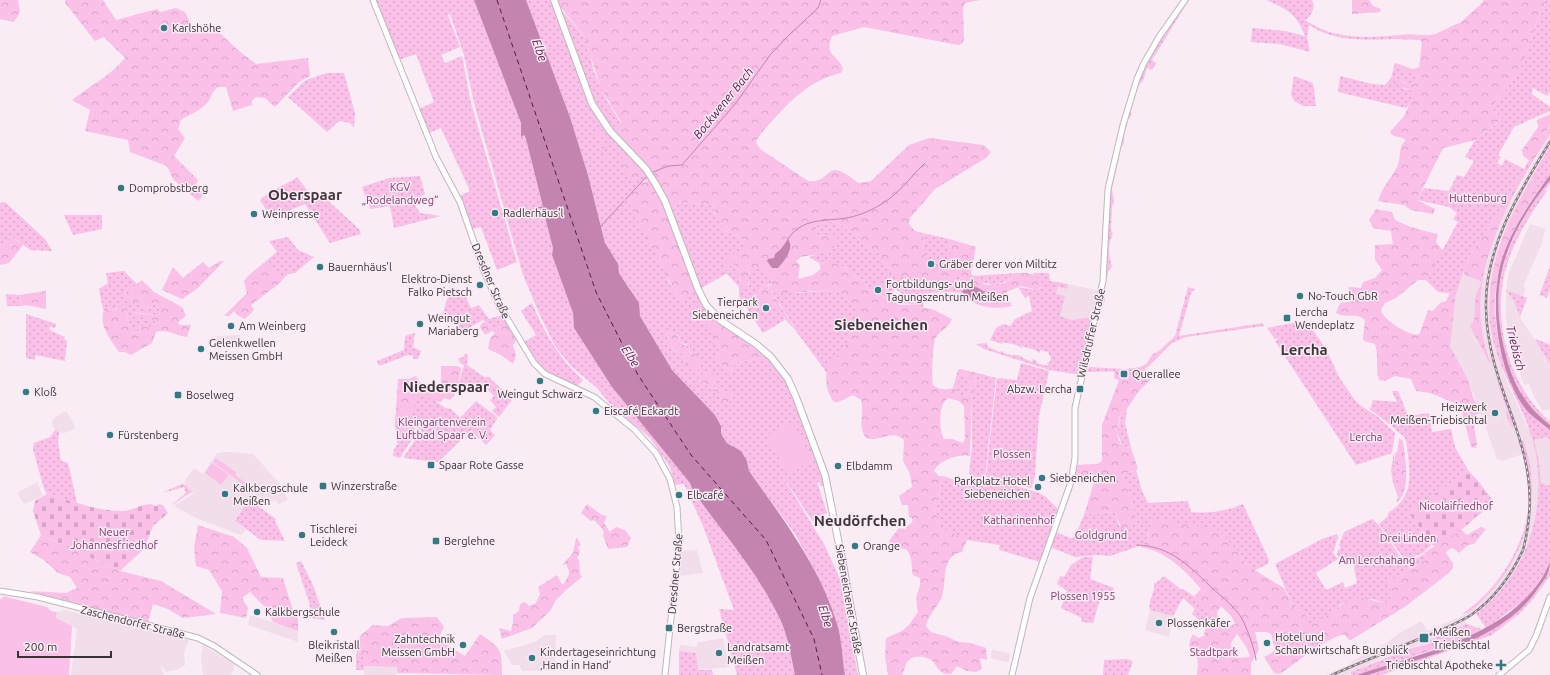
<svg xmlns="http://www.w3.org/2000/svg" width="1550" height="675" font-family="Ubuntu,sans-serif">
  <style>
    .built { fill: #f2ddea }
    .green { fill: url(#green-dots); fill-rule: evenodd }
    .forest { fill: url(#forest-crowns); fill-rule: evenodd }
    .cemetery { fill: url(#cemetery-stones) }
    .pitch { fill: #fac0e7 }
    .water { fill: #c384af }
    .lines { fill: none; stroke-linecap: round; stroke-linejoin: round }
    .stream { stroke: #c384af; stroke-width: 1 }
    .ferry { stroke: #5e134d; stroke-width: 1; stroke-dasharray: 5 4; stroke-linecap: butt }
    .secondary-casing { stroke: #c1b5bd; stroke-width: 7 }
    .primary-casing { stroke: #c1b5bd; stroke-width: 8 }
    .secondary { stroke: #fff; stroke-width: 5 }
    .primary { stroke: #fff; stroke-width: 6 }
    .rail-casing { stroke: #837a80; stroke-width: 2.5 }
    .rail { stroke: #faecf5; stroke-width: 1; stroke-dasharray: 3; stroke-linecap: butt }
    .poi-dot { fill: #337a85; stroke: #faecf5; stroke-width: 1.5 }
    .labels { text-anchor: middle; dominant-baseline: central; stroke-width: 3; stroke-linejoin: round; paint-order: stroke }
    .poi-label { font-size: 11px; fill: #373235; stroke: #faecf5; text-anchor: start }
    .park-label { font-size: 11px; fill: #82366e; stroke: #faecf5 }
    .street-label { font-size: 11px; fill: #373235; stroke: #faecf5 }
    .water-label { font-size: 12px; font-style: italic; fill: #5e134d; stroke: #faecf5 }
    .district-label { font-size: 15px; font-weight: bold; fill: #3f353b; stroke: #faecf5 }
  </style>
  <defs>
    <pattern id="green-dots" width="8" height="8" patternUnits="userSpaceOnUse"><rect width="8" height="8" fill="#fac0e7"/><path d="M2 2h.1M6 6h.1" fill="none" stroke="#d7a5c7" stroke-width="1.8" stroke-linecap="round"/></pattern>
    <pattern id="forest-crowns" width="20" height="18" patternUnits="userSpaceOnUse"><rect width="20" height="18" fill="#fac0e7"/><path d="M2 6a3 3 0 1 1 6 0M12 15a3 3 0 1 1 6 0" fill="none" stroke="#d7a5c7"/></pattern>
    <pattern id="cemetery-stones" width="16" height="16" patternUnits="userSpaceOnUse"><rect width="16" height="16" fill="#fac0e7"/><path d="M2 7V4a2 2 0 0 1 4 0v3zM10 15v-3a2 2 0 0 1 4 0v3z" fill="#d7a5c7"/></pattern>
  </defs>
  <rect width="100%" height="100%" fill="#faecf5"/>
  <!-- built -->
  <path class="built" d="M1550,134V146L1521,196L1499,243L1489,296L1490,331L1505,377L1527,427L1550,437V488H1540L1536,519L1529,541L1520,562L1507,584L1484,608L1465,621V625L1409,649L1373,662L1347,675H1326L1351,664L1352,661L1385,644L1398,634L1421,621L1428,631L1464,615L1479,605L1499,582L1512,562L1523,538L1528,523L1532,479L1526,449L1520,455L1503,461L1497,459L1469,382L1452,352L1450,341L1456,294L1463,271L1465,275L1483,278L1492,242L1506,211Z
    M1530,224L1546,229L1542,240L1543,241L1523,287L1526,288L1523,296L1507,291L1514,301L1520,317L1550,364V410L1543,411L1535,399L1529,384L1524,385L1511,347L1506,318V290L1509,272Z
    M1068,284L1101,291L1094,319L1084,318L1072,320L1060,316L1056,295L1058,287L1066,289Z
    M240,335L241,340L220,349L218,346L217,336Z
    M66,411L76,428L64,433L59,432L55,430L52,423L54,418Z
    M229,452L253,454L280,484L278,485L288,499L278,505L276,500L269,502L256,495L252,502L249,500L235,521L246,530L241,535L198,519L174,506L194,493L190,491L184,482L194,468L203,474L217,453Z
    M37,482L43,496L24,504L17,493Z
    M697,550L703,573L679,576L680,551Z
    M65,610L189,640L184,652L185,665L176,670L166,672L160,664L164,675H71L77,629L56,618L57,612Z
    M1150,610L1173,616L1169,637L1145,630Z
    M250,615L298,631V642L248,625Z
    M545,635H556L555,670L522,671L519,665H512L504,651L535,642Z
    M723,638L729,667L698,670L679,651L680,645L697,647V643L700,642Z
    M203,645L234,664V670L231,675H203L201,658Z
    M992,650L1010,653L1009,662L991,659Z
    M364,666L397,667L396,675H364Z"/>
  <!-- green -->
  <path class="green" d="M376,0H474L521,123L523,135L526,139L553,248L552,255L573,313L574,328L612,387L690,483L693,491C723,533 759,572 780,619C788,636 791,656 795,675H737L719,609L734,610L703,526L684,484L675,485L670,467L650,438L612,406L597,388L572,367L555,346L539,313L523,275L474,103L464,55L450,14L448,15L460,47L441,55L445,63L462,56L471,103L517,262L497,270L481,227L473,229L460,196L470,191L441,128L427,134L417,110L434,102L416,54L399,60Z
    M526,0H547L555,3L586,38L594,72L608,102L654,178L643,181L668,280L681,302L696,290L700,297L702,317L720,347L717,359L719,363L732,372L734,364L738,362L768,357L786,380L806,425L803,427L825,485L821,486L819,482H817L827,513L816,517L817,520L813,522L780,472L825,546L840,579L858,675H845L842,653L812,565L795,534L749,471L747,461L732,445L727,443L721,434V426L715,415L672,370L640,316L630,288L619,273L605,243L588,175L570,117ZM669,330L678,334L680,342L690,346L689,351L698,358V361L687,368L682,353L674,351L665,332ZM705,372L715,382L713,384C716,392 723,391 731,391L733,397L722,400L720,396L698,379Z
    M1185,0H1189L1152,60L1156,63L1152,70L1147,68L1143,81L1139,85L1135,95L1131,110V116L1128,120L1124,136V143L1121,147L1112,189L1114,201L1112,207L1111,230L1113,234C1108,241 1108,258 1112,266L1108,272L1104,293L1105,300L1096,324V331L1088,357V367L1125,369L1141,367L1146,364L1153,354L1159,351L1175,336L1188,287L1195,289L1191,293L1179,336L1263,323L1264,326L1186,337L1172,343L1149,366L1141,371L1082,372L1081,375L1049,370L984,349L976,344L987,343L988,347L1000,352L1003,351L1004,353L1011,355H1018L1025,359L1033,362L1032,359L1036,360L1037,363L1048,366L1047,363L1050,362L1051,358L1048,352L1040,350V353L1035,350L1021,346L1023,349L1017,345L1002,342L1003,344L990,340L996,328L1003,324L1010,326L1015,319L1032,311L1029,296L1025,298L1018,287L1037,290L1041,288L1036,275L1033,273H1049L1050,281L1068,284L1067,289L1058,287L1056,294L1065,296L1060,316L1072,320L1084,318L1094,319L1101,291L1110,178L1144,63Z
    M1266,0H1312C1316,7 1311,17 1305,20C1334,40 1367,38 1399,35L1394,39C1364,40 1335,42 1309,25L1307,37L1310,52L1280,44L1251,42L1252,28L1285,31L1305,36C1297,14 1287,9 1266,0Z
    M1544,0H1550V92L1547,96L1533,88L1532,94L1550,107V111L1514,127L1498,155L1501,157L1497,163L1502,166L1505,159L1524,169L1502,208L1472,252L1464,269L1456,294L1438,292L1426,280L1458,222L1453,219L1457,213L1449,207L1417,200L1424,188L1449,191L1457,175L1464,177L1474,161L1465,157L1475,140L1499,122L1502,117L1493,111L1495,103L1517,75L1526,55L1534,29L1545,4Z
    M1395,63C1401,71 1413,70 1418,77L1416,83L1408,84L1400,80L1403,89L1412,90C1413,96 1411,104 1406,108L1338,92L1340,76L1372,84L1385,85L1391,78Z
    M327,73H344L355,113L354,128L350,123L339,121L327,132L288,97L306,80Z
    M1294,76L1313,83L1316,106H1303L1294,101L1291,94Z
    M1550,146V175L1537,193L1534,182L1531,179Z
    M420,176L425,194L413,202L420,213L441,216L394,228L390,206L370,209L362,187L389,178Z
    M297,177L314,199L323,196L359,229L361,234L330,243L305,204L271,218L260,200C270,190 285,186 297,177Z
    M1550,180V183L1545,190L1547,191C1529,216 1512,243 1505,272C1492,323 1510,387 1550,422V425C1527,407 1516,388 1507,360C1485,290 1506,236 1550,180Z
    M5,202L45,239L52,251L30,250L11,236L0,246V203Z
    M680,202L713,205L715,214L725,231L745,240V252L732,255L724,275L700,289L671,219L675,206Z
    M64,215H102V229L73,235Z
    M834,221L840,224L864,244L879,253L884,262L891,270L902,276L943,281L958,276L966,281L962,290L963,294C952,290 938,293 926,293L923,307H919V304L898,303V300L901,299L903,294L895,289L889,299L868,288L864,281L852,275L845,267L822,262L819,263L809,257L833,248L826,235L821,236L816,235V226L824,222Z
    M923,233L949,239L950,254L944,265C934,263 927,261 922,253L924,236Z
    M288,237L298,250L314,257L295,273L288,274L283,279L267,260L277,252L269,241Z
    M733,264L739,270L740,281L749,286L748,279L751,267H762L771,277L772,284L762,286L758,294L753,296L760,306L771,298L785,320L763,333L739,296V287L726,273V268Z
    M1550,266V289L1547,298L1540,295L1538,299Z
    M124,271L137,284L123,295L149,309L155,303L160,311L159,315H156L132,312L157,321L150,327L140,326L137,333L131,332L125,307L117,308L114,311L105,307L103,310L99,289L108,283L106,273Z
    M1019,273C1004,285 988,289 972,276Z
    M772,285V287L797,293L834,290L846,297L858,312C857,323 848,344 841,353C835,361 831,361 827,373L793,327L794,326L768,286Z
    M451,287L461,294L464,293L471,308L479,305L489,319L502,315L508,324L494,329L483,320L461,332L455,322L441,319Z
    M1506,290L1527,298L1520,317L1514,301Z
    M6,294L19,295L21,306H7Z
    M532,303C544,332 559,359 583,380L577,386C548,375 540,368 524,342L536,335L521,311Z
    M1495,312C1497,346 1507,386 1529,412C1535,419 1543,424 1550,430V440L1547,437L1534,440L1539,462L1541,483H1543L1544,485H1550V562L1548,567L1534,589L1525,600L1486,628L1476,614C1528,575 1550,504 1533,441C1520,397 1492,362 1489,315Z
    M26,314L56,324L55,328L50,327L49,330L65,337L64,339L67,341L65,361L35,355V360L26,358Z
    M1303,321L1313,330L1326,349L1339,377L1354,399L1360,405L1378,417L1395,433L1392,453L1356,465L1275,341L1280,338L1275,339L1267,328Z
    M415,333L413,347L421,351L418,359H414L412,355H408L379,366L377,361L404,350L405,336Z
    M1536,339L1550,345V364L1535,340Z
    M465,354L468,355L467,365L484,377H489L512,400L499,417L492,411L496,407L490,400L494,396L488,390L489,388L487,384L458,393L457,391L462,388L459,383L464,365L461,364L458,359L463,357Z
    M1021,363L1049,371L1039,416L1035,476L1032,487L1030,488L998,478L987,477L986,475L997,378L1017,380Z
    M977,373L996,378L985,477H972L969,473L972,447V398Z
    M959,374L970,377L969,391L965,396L958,394L956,391Z
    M422,391L445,408L451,409L460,418L476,401L497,417V419L490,430L495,435L486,445L471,430L438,462L403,458L422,430L415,427L414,436L400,458L393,456L394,450L396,446L408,435L411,411Z
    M1392,391H1398L1408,416L1429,413L1432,432L1451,429L1455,447L1468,470L1409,513L1432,544L1423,553L1405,560L1379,524L1388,516V513C1411,499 1411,480 1408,455C1407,450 1407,441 1404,437C1398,431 1378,415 1370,410L1373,400L1397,402Z
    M1127,409L1125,423L1131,448L1123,446L1117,433L1121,413Z
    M55,430L59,432L58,442L61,461L68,463L77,503L47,494L44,489L33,449L34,443L50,437Z
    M1523,440C1544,494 1527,553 1488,595C1481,602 1471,614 1462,614C1515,579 1549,501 1518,442Z
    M1394,452V466L1402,470V474L1393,483L1391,470Z
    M1136,470L1142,491L1148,503L1188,501L1191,512C1208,514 1227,511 1243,504L1269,560L1268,564L1253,571L1246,565L1238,551L1152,518L1150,531L1145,544L1110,556L1097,555L1075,557L1050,547L1056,532L1071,538L1075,537L1085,512C1098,517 1106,510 1116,513L1119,526L1136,524L1137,521L1123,474Z
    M943,476L968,485L980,480H997L1039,493L1046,497L1058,509L1040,562L999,550L1000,545L967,540L941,528L935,512Z
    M182,484L186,485L190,491H193L170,506L186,493L184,487L162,493Z
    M1482,486L1493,501L1476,518L1485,498Z
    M249,500L276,519L275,521L285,541L261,540L235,521Z
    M1372,519L1378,524L1404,562L1411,561L1424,554L1427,559L1395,578H1389L1391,597L1388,602L1386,603L1372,599L1341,604L1324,620L1311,625H1309L1303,612L1293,606L1275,564L1322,539L1337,534L1338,537L1333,553L1338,559L1316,573L1326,590L1343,582L1345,588L1357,583L1353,562L1342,559L1337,555L1338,550L1341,548L1339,545L1344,532Z
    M1083,557H1093L1090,579L1114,588L1111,597L1101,596L1093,623L1081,622L1082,618L1061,608L1067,591L1057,584L1060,576L1064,577L1071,565Z
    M301,561L313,585L325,620L312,618L309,602L296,563Z
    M1550,568V576L1533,599L1520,613L1492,635L1382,675H1368C1434,652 1518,639 1550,568Z
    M1164,576L1182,590L1183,589C1193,596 1212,606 1213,619L1206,626L1192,614L1195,609L1183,598L1173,616L1150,610C1147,601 1156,592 1154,583H1156Z
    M1465,623L1477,628L1479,627L1482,631C1467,625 1452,636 1437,641C1431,643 1424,644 1418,645L1465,625Z
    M1409,649L1417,655L1357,675H1351V672Z
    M679,651L696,653L698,670H712L713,675H679Z
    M356,655H364V670H356Z
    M1127,659L1133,661L1128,675H1103L1104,660Z"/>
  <!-- forest -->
  <path class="forest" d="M0,0H18L20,12L14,22L0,19Z
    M65,0H103L116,20L157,9L160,12L176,8L185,12L192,26L211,25L239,51L256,64L308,58L310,76L299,82L275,107L265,98L256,97L252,101V105L233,111L226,87H218C211,92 212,97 207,103C201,110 189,115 181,120L178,129L185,138L174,156L198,180L195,186L204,194L198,201L173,179L167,166L130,152L128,140L85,131L90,110L72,100C90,86 110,76 125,58L104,37L95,41L65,3Z
    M547,0H980L965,3L963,7L964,39L962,44L958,45L864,27L832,36C824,58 838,53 843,69L841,73C810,81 794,97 773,120C767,127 760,133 756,142L760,149L808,181C833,184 824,154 858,183L871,181L909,145L929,138L983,145L991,152L986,158L935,189L910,218L909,224L915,231L923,233L924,236L922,253L931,262L944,265L950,254L949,239L976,247L971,274L986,285L1004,283L1019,273H1026L1036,275L1043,284L1037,290L1021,286L1006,292V295L1012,306C996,310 972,308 962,292L971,298L972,286H965L966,281L958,276L943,281H934L902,276L891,270L884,262L879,253L864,244L840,224L834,221L824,222L816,226V235C823,237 830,233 837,235L838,239C833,255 815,254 801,257L796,261L800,265L798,279L813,275L821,269L819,263L834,261L838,263L848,270L852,275L864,281L868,288L888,299L890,297L898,300V303L901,305L919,304V307L932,309L952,319C949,328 939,331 935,339C933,345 931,378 933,385C937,389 947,391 953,388L958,370L960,369L977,373L972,398L970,456C959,454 939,460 934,471L939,476H943L935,512L942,528L967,540L962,552C939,556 948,583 941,599C936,609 928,616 926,626L931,632L948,637L958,642L970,643L986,648L987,660L980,658L982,669L976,672L967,671L957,666L951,674C942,675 937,669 934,662C928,656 912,654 907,662C905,666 904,671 902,675H888L885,656L886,638L902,631L909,625L918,612L916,598L920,585V578L913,575C911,568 913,553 905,549C901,548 896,549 892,548L889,541L899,528L905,529L912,522L913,519L909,517L908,505H902L899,496L912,487L910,474L903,461L904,440C893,428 879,443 866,438C857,425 865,414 861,400L853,395L838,402H834C824,389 823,371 834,358C836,356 839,355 841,352C848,343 858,323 857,311L846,297L834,290L786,293L776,291L772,287L771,277L762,267H751C747,274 750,282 747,288H742L740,278L737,275L739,270L733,264L726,268V273L724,275C720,263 733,249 745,252V240L725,231L717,219L713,205L680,202L675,206L671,219L696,290L681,303L628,202C628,187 642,183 654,178L615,133L621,122L601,88L590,55L586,38L562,9L555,3ZM959,374L970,377L969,391L965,396L958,394L956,391ZM948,398L959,401L964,406L965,438L963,443L952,439H943C940,428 937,406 948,398Z
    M1352,0H1369L1373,6L1381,9L1380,12L1352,14Z
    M1483,0H1544L1545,4L1534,29L1526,55L1517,75L1495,103L1493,111L1502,117V119L1475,140L1443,148L1417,200L1435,209L1433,214L1411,210L1404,205L1378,201C1382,187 1391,179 1397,167C1402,158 1397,148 1406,140C1402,136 1392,138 1390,132L1404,116L1411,101L1412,90L1397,86L1395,81L1397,78C1402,82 1410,86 1416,83L1418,77C1414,72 1403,71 1396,65V63L1412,69L1419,68L1422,42L1420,40L1394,39V38C1405,30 1422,38 1435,34C1440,33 1456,23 1460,23L1483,2Z
    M1550,114V125L1544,136L1550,127V134C1508,200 1458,283 1491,363L1489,362L1470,326C1478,320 1473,304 1476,295C1477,289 1481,288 1481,281L1465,275L1463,271L1472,252L1502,208L1529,160L1523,156L1522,150L1538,127L1537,120Z
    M592,120C602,132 606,149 607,165L606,166L603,150Z
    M625,155C633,158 639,167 641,175L637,180L632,181L621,162L623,156Z
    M1531,179L1536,186L1537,193C1511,228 1493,269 1495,312L1489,315C1489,260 1505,226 1531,179Z
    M1376,209L1392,212L1395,220C1409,227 1422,231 1438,234L1436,242L1443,251L1426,280H1418L1396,298L1385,303L1381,310C1383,320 1407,334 1417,335L1420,333L1428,310L1433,311L1440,303L1446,301L1450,293L1456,294L1450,346L1469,382L1473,397L1481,413L1475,415L1473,419L1477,444L1476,448L1471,447L1462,412L1457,404L1430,393L1416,391L1411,379L1395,376L1385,381L1379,380C1375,368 1379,357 1375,344L1364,341L1363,338L1365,320C1358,312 1345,319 1336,313L1340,303L1348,302L1351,298L1348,293L1349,287L1361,288L1363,282L1375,278L1382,270L1375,260V245L1393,244L1391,231L1373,228L1369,220Z
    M11,236L23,245L9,263L0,265V246Z
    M267,260L283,279L280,283L251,305L254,310L245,319L237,315L234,311L229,316H224L247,293L244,281L248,276Z
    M220,261H224L198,288L182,299L162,290L173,267L183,278L203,262L209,268Z
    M142,280L154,292L182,307L186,316L178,322L179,325H191L187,337C177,336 166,328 156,332L152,343L131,355L125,352H119C109,338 97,323 105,307L114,311L122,305L125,307L131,332L137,333L140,326L150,327L157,321L132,315L131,312L142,314L159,315L160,311L155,303L149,309L123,295Z
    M767,285L794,327H792L780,313L772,299L760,306L752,308L750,300L758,294L762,286Z
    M46,291V309L26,305L21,306L19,295Z
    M700,297L718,322L768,357L738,362L734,364L732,372L719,363L717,359L720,347C711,333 701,319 697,303Z
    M485,322L494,329L508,324L517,339L513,345L516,356L513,364L501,355L488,349L490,338L495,333L492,331L485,335L480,327L482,323Z
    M667,328C678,336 674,326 680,342L686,346L689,345V351L692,354H697L701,366L697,372L687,368L682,353L674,351L665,332Z
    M441,366H457L461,368L459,383L454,396L450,400L444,398L441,402L434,401L422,392L411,411L408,435L400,443H397L395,423L398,379H409L416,376L421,384L435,392L441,382Z
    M1145,369L1150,375V380L1138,392L1127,409L1121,413C1117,425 1112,447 1131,448L1138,469L1123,474L1137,521L1136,524L1121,528L1116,513C1106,510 1098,517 1085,512L1094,482L1092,480L1072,477L1074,465L1097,464L1102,461V425L1119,380L1114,378L1115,371L1132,372Z
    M704,372L707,374L711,372L716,379L713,384C716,392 723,391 731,391L733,397L729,403H724L720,396L698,379Z
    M1496,376L1517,424L1512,427L1506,415L1507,409L1499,388Z
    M1399,438L1403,441C1405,457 1412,492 1396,503L1398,497L1393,483L1402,474V470L1394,466L1395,452L1397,453Z
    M587,504L602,515L607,516L604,523L610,532L616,527L625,530L631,538L627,547L608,549L603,536L604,531L594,520L591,521L581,513Z
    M1152,518L1219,530L1238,551L1246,565L1284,588L1293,606L1303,612L1311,625C1329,618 1340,600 1360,598C1369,598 1380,604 1388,602L1391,597L1389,578H1395L1427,559L1424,553L1461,529L1467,535L1481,527L1486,529L1474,544L1468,545L1459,553L1453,548L1448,550L1446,553L1453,563V568L1449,573L1406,606L1351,640H1349L1344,634C1319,642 1301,660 1280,674L1274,673L1264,657L1272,653L1275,649L1271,634L1266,632H1255L1259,650L1251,663V675H1197C1197,669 1199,663 1197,658C1192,647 1185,651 1193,634L1198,638L1204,636L1206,626L1213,619C1212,609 1201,602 1194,596L1201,589C1185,570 1166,551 1140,547C1150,541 1150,529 1152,518ZM1221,606L1232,617L1235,624L1227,627L1218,620L1217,612ZM1237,634L1247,648L1250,657L1237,658L1232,654L1231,643Z
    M198,525L234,537L247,548L261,577L283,578L294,614L298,615V631L273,622L265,607L250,592L242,598L248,608L246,618L220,613L222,591L209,570L196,566L194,548Z
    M41,535L120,571L161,581L216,614L183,618L168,609L153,604L148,623L29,591L66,593L77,588L70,577L58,573L44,560L30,552Z
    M576,538L578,539L581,546H578L580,552L577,558L579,560L580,574L582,577L566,590L556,600L550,611L532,628L502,639L499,628L511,631L513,623V615L519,611L520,604L525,602L529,606L536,603L540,594L538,587L557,575L562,584H564C569,575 571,574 566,564L562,565L573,553Z
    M437,617L444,627L438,639L465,656L480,634C501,648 502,649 502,675L397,673V667L364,666V655H356L360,636L373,625L388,626L402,618Z
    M1475,628L1481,631L1453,643L1417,655L1409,649L1438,641L1459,632Z"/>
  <!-- cemetery -->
  <path class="cemetery" d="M1468,470C1472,475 1479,481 1482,486C1496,514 1452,535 1434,547L1409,513Z
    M47,494C71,501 97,511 123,511C134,511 145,500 156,506L159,504L163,505L168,513L153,526L144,549L120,571L41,535L33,511L35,501Z"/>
  <!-- pitch -->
  <path class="pitch" d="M792,422L813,460L788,474L766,436Z
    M216,458L237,473L235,475L258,492L256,494L213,462Z
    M212,463L229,475L221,485L205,473Z
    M3,596L47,607L51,611L57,612L56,618L72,626L69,675H0V599H2Z"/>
  <!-- water -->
  <path class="water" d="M474,0H526L570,117L588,175L605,243L618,264L619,273L639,303L640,316L672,370L715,415L721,426V434L727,443L741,451L747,461L749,471C783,519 820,567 837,624C842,640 842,658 845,675H795C791,656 788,636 780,619C758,572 723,533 693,491L690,483L612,387L574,328L573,313L552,255L553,248L543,209L535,207H543L526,139L524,135L521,137V123Z
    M1550,175V180C1507,234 1487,282 1505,352C1513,384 1524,404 1550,425V430C1543,424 1535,419 1529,413C1498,378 1488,303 1502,259C1512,228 1531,201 1550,175Z
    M788,239C795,249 784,261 778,268H772L767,261L768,259L774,258L775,254L781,249Z
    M965,286C973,286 982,287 986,295L984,299L971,298L962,292Z
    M1550,562C1550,572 1545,579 1539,587C1503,642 1427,655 1368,675H1357C1424,652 1520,634 1550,562Z"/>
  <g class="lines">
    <!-- stream -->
    <path class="stream" d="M651,173L668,166L682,165L736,103L770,55L789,35L818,8L821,0
      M626,199L647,176
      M600,227L624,201
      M788,239C805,213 834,224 858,215C871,211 885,203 895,194C906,185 914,173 925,163
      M1137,545C1170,546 1188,565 1210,586C1219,595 1231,603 1239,614C1245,622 1255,649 1256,660"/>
    <!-- ferry -->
    <path class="ferry" d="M497,0L596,292L638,375L691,455L766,540L814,639L822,675"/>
    <!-- secondary casing -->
    <g class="secondary-casing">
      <path id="secondary" d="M373,0L436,157L460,202L484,271L499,305L534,363L545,374L594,397L634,429L656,453L670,479L677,507L679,543L665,675
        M0,591L38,597L198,638L214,646L257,675
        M1012,675L1030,598L1071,482L1075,458V408L1103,281L1108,189L1123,125L1137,79L1144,63L1159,37L1185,0
        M1499,675L1529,650L1536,636L1550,597"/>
    </g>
    <!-- primary casing -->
    <g class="primary-casing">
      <path id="primary" d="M554,0L592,104L610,131L646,169L655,183L665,201L698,289L706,305L720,320L756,344L771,357L788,379L796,397L825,475L842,559L863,675"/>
    </g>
    <!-- secondary -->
    <use href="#secondary" class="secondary"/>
    <!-- primary -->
    <use href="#primary" class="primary"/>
    <!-- rail casing -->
    <g class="rail-casing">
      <path id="rail" d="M1332,675C1361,662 1390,651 1419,639C1437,632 1455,625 1471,615C1494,599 1511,576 1523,550C1550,451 1488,399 1486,309C1484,249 1519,192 1550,142"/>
    </g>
    <!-- rail -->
    <use href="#rail" class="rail"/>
  </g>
  <!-- markers -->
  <g class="poi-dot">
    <circle cx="164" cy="28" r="4"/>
    <circle cx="121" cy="188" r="4"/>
    <circle cx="495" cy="213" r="4"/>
    <circle cx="254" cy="214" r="4"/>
    <circle cx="931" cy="264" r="4"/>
    <circle cx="320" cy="267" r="4"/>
    <circle cx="480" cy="285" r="4"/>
    <circle cx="878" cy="290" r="4"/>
    <circle cx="1300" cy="296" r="4"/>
    <circle cx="766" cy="308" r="4"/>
    <rect x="1283" y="314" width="8" height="8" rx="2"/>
    <circle cx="420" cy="324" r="4"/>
    <circle cx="231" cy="326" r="4"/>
    <circle cx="201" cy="349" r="4"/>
    <rect x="1120" y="370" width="8" height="8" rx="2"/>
    <circle cx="540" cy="381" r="4"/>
    <rect x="1076" y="385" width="8" height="8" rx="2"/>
    <circle cx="26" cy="392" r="4"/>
    <rect x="174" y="391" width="8" height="8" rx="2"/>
    <circle cx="596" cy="411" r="4"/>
    <circle cx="1495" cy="413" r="4"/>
    <circle cx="110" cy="435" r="4"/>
    <rect x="427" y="461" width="8" height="8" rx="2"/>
    <circle cx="838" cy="466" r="4"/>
    <circle cx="1042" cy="478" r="4"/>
    <rect x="319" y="482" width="8" height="8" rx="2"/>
    <circle cx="1038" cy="487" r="4"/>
    <circle cx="225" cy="494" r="4"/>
    <circle cx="679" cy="495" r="4"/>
    <circle cx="302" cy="535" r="4"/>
    <rect x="432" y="537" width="8" height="8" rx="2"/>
    <circle cx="855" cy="546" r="4"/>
    <circle cx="257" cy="612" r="4"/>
    <circle cx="1159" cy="623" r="4"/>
    <rect x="665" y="624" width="8" height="8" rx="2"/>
    <circle cx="334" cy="632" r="4"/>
    <rect x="1419" y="633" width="10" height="10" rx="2"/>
    <circle cx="1267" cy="643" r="4"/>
    <circle cx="463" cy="645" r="4"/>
    <circle cx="719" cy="653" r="4"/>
    <circle cx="532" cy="658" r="4"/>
    <path d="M1499 659h4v4h4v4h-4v4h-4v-4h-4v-4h4z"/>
  </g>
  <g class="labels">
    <!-- poi labels -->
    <g class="poi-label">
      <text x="172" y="28">Karlshöhe</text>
      <text x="129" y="188">Domprobstberg</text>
      <text x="503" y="213">Radlerhäus'l</text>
      <text x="262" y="214">Weinpresse</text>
      <text x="939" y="264">Gräber derer von Miltitz</text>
      <text x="328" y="267">Bauernhäus'l</text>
      <text x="472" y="279" text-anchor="end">Elektro-Dienst<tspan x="472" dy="13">Falko Pietsch</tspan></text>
      <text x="886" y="284">Fortbildungs- und<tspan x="886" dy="13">Tagungszentrum Meißen</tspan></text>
      <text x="1308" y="296">No-Touch GbR</text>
      <text x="758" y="302" text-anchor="end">Tierpark<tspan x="758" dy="13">Siebeneichen</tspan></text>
      <text x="1295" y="312">Lercha<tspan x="1295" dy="13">Wendeplatz</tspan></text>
      <text x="428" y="318">Weingut<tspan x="428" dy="13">Mariaberg</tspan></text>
      <text x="239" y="326">Am Weinberg</text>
      <text x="209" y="343">Gelenkwellen<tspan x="209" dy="13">Meissen GmbH</tspan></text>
      <text x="1132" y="374">Querallee</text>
      <text x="1072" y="389" text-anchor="end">Abzw. Lercha</text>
      <text x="34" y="392">Kloß</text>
      <text x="540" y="394" text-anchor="middle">Weingut Schwarz</text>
      <text x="186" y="395">Boselweg</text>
      <text x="1487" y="407" text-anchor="end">Heizwerk<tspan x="1487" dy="13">Meißen-Triebischtal</tspan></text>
      <text x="604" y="411">Eiscafé Eckardt</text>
      <text x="118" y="435">Fürstenberg</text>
      <text x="439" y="465">Spaar Rote Gasse</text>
      <text x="846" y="466">Elbdamm</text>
      <text x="1050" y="478">Siebeneichen</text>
      <text x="1030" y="481" text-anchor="end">Parkplatz Hotel<tspan x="1030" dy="13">Siebeneichen</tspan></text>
      <text x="331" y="486">Winzerstraße</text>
      <text x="233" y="488">Kalkbergschule<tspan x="233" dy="13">Meißen</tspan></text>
      <text x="687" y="495">Elbcafé</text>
      <text x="310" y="529">Tischlerei<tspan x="310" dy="13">Leideck</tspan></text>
      <text x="444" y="541">Berglehne</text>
      <text x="863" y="546">Orange</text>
      <text x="265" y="612">Kalkbergschule</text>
      <text x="1167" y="623">Plossenkäfer</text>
      <text x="677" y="628">Bergstraße</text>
      <text x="1433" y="632">Meißen<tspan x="1433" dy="13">Triebischtal</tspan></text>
      <text x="1275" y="637">Hotel und<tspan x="1275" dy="13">Schankwirtschaft Burgblick</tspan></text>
      <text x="455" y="639" text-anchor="end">Zahntechnik<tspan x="455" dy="13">Meissen GmbH</tspan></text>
      <text x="334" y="645" text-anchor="middle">Bleikristall<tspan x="334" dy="13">Meißen</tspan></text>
      <text x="727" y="647">Landratsamt<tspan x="727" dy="13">Meißen</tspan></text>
      <text x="540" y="652">Kindertageseinrichtung<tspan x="540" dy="13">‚Hand in Hand‘</tspan></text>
      <text x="1493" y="665" text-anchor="end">Triebischtal Apotheke</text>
    </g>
    <!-- park labels -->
    <g class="park-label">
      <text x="400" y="187">KGV<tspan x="400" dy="13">„Rodelandweg“</tspan></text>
      <text x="1478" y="198">Huttenburg</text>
      <text x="442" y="422">Kleingartenverein<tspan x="442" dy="13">Luftbad Spaar e. V.</tspan></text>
      <text x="1366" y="437">Lercha</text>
      <text x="1012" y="454">Plossen</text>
      <text x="1456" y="506">Nicolaifriedhof</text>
      <text x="1019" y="520">Katharinenhof</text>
      <text x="114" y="532">Neuer<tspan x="114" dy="13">Johannesfriedhof</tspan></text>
      <text x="1101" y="535">Goldgrund</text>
      <text x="1408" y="538">Drei Linden</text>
      <text x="1377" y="560">Am Lerchahang</text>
      <text x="1083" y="596">Plossen 1955</text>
      <text x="1214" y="652">Stadtpark</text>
    </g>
    <!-- street labels -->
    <g class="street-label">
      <text transform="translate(491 281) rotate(67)">Dresdner Straße</text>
      <text transform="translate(1091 333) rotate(-77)">Wilsdruffer Straße</text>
      <text transform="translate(675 574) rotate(-85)">Dresdner Straße</text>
      <text transform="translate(849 599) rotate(80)">Siebeneichener Straße</text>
      <text transform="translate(133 622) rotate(14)">Zaschendorfer Straße</text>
    </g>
    <!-- water labels -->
    <g class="water-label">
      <text transform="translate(540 50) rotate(70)">Elbe</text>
      <text transform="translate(723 103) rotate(-51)">Bockwener Bach</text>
      <text transform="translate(1516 348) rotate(76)">Triebisch</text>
      <text transform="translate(631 356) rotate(57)">Elbe</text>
      <text transform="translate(826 616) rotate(72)">Elbe</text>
    </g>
    <!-- district labels -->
    <g class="district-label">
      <text x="305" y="194">Oberspaar</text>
      <text x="881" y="324">Siebeneichen</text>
      <text x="1304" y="349">Lercha</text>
      <text x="446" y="386">Niederspaar</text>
      <text x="860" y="520">Neudörfchen</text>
    </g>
  </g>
  <!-- scale -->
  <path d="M18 651v6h93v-6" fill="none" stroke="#373235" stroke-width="2"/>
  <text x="24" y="651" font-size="12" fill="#373235" stroke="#faecf5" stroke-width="3" paint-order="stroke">200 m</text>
</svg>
